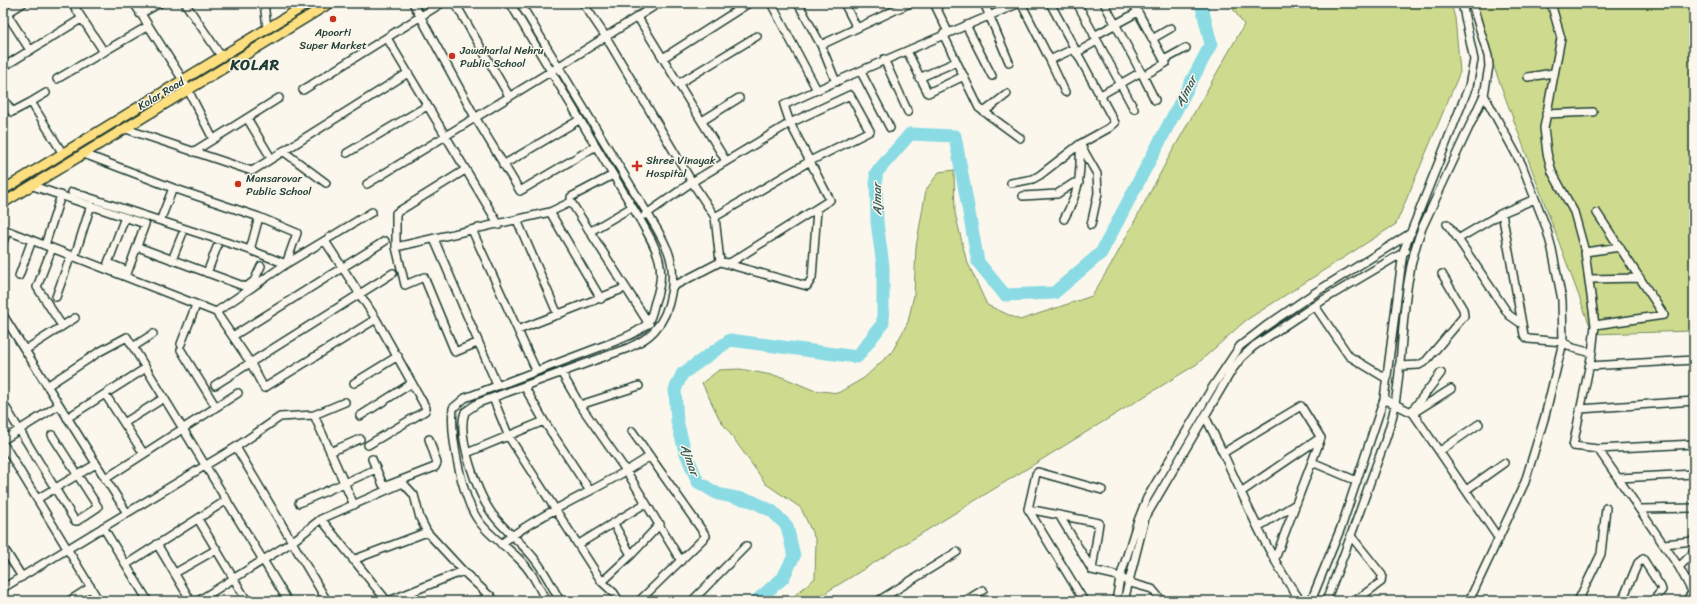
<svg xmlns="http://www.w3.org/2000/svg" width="1697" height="604" font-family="Sriracha,sans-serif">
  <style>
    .green { fill: #cedb8e; stroke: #768c61 }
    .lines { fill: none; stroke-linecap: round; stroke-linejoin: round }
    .river { stroke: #8adbe4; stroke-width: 13 }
    .minor-casing { stroke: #1f3d34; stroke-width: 10 }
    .major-casing { stroke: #1f3d34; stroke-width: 12 }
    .minor { stroke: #fbf7ec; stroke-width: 7 }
    .major { stroke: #fedf80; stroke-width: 9 }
    .poi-dot { fill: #c8321e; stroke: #fbf7ec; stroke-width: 1.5 }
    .labels { text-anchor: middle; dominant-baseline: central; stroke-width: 3; stroke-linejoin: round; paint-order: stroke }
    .poi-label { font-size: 11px; fill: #1f3d34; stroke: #fbf7ec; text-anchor: start }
    .street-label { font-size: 11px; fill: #1f3d34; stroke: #fbf7ec }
    .water-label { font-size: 12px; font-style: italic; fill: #345d57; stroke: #fbf7ec }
    .district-label { font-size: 15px; font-weight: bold; letter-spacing: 1px; fill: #1f3d34; stroke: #fbf7ec }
  </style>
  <rect width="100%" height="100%" fill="#fbf7ec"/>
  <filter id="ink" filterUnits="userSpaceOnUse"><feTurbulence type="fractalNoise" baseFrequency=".025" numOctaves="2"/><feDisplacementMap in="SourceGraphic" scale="8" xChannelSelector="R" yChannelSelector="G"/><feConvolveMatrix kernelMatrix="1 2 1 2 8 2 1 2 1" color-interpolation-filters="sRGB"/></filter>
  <g filter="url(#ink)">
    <!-- green -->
    <path class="green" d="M1229,3H1451L1455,18L1460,72L1396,224L1245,321L1197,364L812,601H788L815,578L816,541L801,508L766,484L719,418L702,383L719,370L740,369L782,377L813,390L838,393L864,378L892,352L908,322L914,295L916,247L926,190L939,172L954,170L955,213L966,259L987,305L1020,320L1092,296L1116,256L1169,157L1244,25Z
      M1475,3H1694V331L1593,334L1478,24Z"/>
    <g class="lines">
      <!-- river -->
      <path class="river" d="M756,601L783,578L794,556L787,526L772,511L752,501L718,494L698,482L685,451L677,421L675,390L682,374L730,340L857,357L883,323V266L877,222L876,173L910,134L955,136L978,262L1005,295L1054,293L1101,253L1211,44L1201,3"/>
      <!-- minor casing -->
      <g class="minor-casing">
        <path id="minor" d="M72,3L104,52
          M134,3L183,80L213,139
          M185,3L221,56
          M264,3L267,28
          M413,3L475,117L520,191L596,146
          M455,3L509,96
          M510,3L639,218C657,250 668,265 655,302C653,308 652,317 648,322C642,331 626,337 616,341L465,398L453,408C450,437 462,497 478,520C489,536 505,545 518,558C531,570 538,585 546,601
          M520,3L657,229C661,236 665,244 668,251C677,275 672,312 654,331C647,339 637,344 628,348L478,403L465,412C456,436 478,495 493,515C505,531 521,542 533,557C544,570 552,586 560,601
          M583,3L606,37L692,182L715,217L720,262L730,263L830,200L790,123L784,105C862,69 941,36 1020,3
          M771,3L817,90
          M798,3L821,45L836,82
          M844,3L857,28
          M934,3L948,32
          M984,3L1009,62
          M1021,3L1050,60L1073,49
          M1050,3L1115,123L1109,128L1080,144L1097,174L1098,193L1091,225
          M1077,3L1134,109
          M1104,3L1143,76
          M1133,3L1164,60L1186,48
          M1551,3L1561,38L1544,128L1547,153L1552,172L1574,212L1585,252L1595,325L1592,353L1573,446L1598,449L1694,444
          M3,8L30,50
          M140,14L160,3
          M3,16L23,3
          M637,16L726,161
          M966,25L992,76
          M943,34L979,108L1020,138
          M1094,36L1138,12
          M387,38L499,225
          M1152,39L1171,28
          M821,45L910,3
          M907,51L928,93L964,76
          M1076,53L1097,41
          M663,58L749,3
          M884,59L908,112
          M1050,60L1065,92
          M3,67L81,19
          M861,72L890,128
          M1528,77L1553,73
          M919,78L956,62
          M57,79L148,26
          M678,84L757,36
          M303,90L442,3
          M1099,96L1141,72
          M3,98L12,112L31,102L63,154
          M1155,100L1143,76L1166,63L1164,60
          M31,102L46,93
          M984,112L1007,94
          M1546,114L1593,112
          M247,118L271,158
          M702,121L739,98
          M126,129L252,171L408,73
          M283,151L326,183
          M193,152L279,98
          M347,153L427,106
          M503,165L579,120
          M465,170L396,213V247L405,285L424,277L455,352L477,343
          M613,175L571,197V202L649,324
          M1011,183L1033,179L1040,175L1080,144
          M367,184L558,67L659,3
          M33,186L145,224L128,271L108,263L125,217
          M72,192L250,250L286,264L297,233L259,217L173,188L84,154
          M1023,196L1057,194L1074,183H1079
          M1535,199L1502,213L1524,335L1528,339L1563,342L1573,348L1592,353
          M550,212L601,299
          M1502,213L1458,239L1509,315L1522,324
          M645,215L692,182L790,123L850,95L870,131L810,161L715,217
          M162,216L173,188
          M1064,219C1079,192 1081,177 1080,146
          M517,220L558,315
          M1447,224L1458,239
          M3,229L216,312L250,362L264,388L376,319
          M472,230L536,370
          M591,231L632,207
          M434,239L497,385
          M325,241L376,319L426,408L425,411L368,445
          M3,242L7,231
          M45,245L61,195
          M138,247L246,287L254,281L261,266
          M396,247L550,212L571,202
          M52,248L37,287L62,326
          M250,250L259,217
          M76,252L91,205
          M1585,252L1620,247
          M172,260L182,235
          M207,273L217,247
          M19,276L32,240
          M1589,279L1640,278
          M672,287L720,262L807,286L812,278L817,209
          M56,297L71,255
          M1315,306L1349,356L1387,379
          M216,312L286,264L372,212
          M3,315L127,513
          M1595,325L1664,315L1597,213
          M518,330L625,288
          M233,336L385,241
          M181,344L196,305
          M133,347L153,334
          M25,350L75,318
          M181,350L216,407
          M1399,366L1419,365L1426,361L1464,316L1463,309L1442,274
          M1589,366L1694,360
          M561,372L580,405L627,472L681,561
          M354,383L398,356
          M215,385L393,273
          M47,386L99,352L127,337L288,601
          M524,386L544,421L590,491
          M105,394L144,454
          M493,398L509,437L602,582L614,593L619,601
          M1384,399L1413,413L1499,539
          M3,403L75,521H77L98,507L52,435
          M580,405L639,386
          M1580,409L1694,401
          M1411,412L1441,373
          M1413,413L1451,389
          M314,415L354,505
          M360,416L412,383
          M1205,416L1223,453
          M67,418L146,368
          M124,423L164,398
          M632,431L706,536L639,601
          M3,440L59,405
          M3,443L99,601
          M236,447L327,601
          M1598,449L1679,567L1694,595
          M1440,451L1479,424
          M330,452L360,439
          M467,453L544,421
          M372,459L383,485L386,486L435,467L437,463L429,439
          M1312,462L1357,481
          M1619,478L1694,474
          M105,479L238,393
          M1466,490L1504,463
          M1241,492L1320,438
          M37,499L96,464
          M299,503L376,469
          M1028,509L1099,523L1092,570L1059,515
          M1641,509L1694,508
          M198,519L247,601
          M321,519L387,601
          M614,524L631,555
          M103,527L148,601
          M1258,527L1296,504
          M1351,536L1382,575L1381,582L1355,601
          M157,544L191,601
          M501,544C546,509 602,489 650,456
          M579,544L646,503
          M1664,544L1694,541
          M3,547L22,577
          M1275,559L1321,438L1301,406L1223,453C1245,500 1270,560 1301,601
          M353,560L427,532
          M127,564L227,500
          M1679,567L1694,552
          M1092,570L1114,575L1134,584L1152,589L1162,601
          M175,573L217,549
          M602,582L631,555L660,524
          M3,588L236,447L280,417L314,415L345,402
          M69,601L91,587
          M198,601L292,542L321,519L403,483L414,495L420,518L427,532L463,571L495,601
          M389,601L463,571
          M479,601L491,596
          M692,601L746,546
          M878,601L957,552
          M965,601L983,590
          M1084,601L1028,509L1036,474L1038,472L1102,490
          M1116,601L1120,578L1137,523L1147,498L1212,388L1240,346L1266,326L1316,292L1411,233
          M1124,601L1145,518L1232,370L1241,358L1254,346L1323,300L1406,251
          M1311,601L1342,525L1384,399L1403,252L1469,86L1474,60L1462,3
          M1326,601C1343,558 1359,514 1374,471C1382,449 1392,426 1395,404C1405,345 1400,285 1422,228L1484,95L1489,66L1488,56L1472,3
          M1469,601L1525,482L1545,416L1563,342L1562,300L1552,249L1546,227L1522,165L1484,95
          M1578,601L1601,554L1606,508
          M1622,601L1638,563L1643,559L1661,587L1662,590L1653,601
          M1686,601L1692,593"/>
      </g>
      <!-- major casing -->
      <g class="major-casing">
        <path id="major" d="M3,190L309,3
          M3,203L330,3"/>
      </g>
      <!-- minor -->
      <use href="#minor" class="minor"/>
      <!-- major -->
      <use href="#major" class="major"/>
    </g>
  </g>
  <!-- markers -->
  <g class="poi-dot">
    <circle cx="333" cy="19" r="4"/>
    <circle cx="452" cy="56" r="4"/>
    <path d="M635 160h4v4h4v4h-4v4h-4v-4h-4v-4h4z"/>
    <circle cx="238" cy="184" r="4"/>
  </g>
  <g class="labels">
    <!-- poi labels -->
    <g class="poi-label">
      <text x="333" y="32" text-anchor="middle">Apoorti<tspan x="333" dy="13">Super Market</tspan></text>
      <text x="460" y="50">Jawaharlal Nehru<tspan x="460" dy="13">Public School</tspan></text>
      <text x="646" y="160">Shree Vinayak<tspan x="646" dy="13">Hospital</tspan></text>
      <text x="246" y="178">Mansarovar<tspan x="246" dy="13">Public School</tspan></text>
    </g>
    <!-- street labels -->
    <g class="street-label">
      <text transform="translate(161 94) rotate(-31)">Kolar Road</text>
    </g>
    <!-- water labels -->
    <g class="water-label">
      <text transform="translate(1186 91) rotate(-62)">Ajmar</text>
      <text transform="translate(877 199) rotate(-91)">Ajmar</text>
      <text transform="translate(690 460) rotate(71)">Ajmar</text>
    </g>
    <!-- district labels -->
    <g class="district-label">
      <text x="255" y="65">KOLAR</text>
    </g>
  </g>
  <!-- margin -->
  <rect width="1697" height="604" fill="none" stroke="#fbf7ec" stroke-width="16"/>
  <rect x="8" y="8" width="1681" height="588" fill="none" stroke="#1f3d34" stroke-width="1.5" filter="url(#ink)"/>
</svg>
